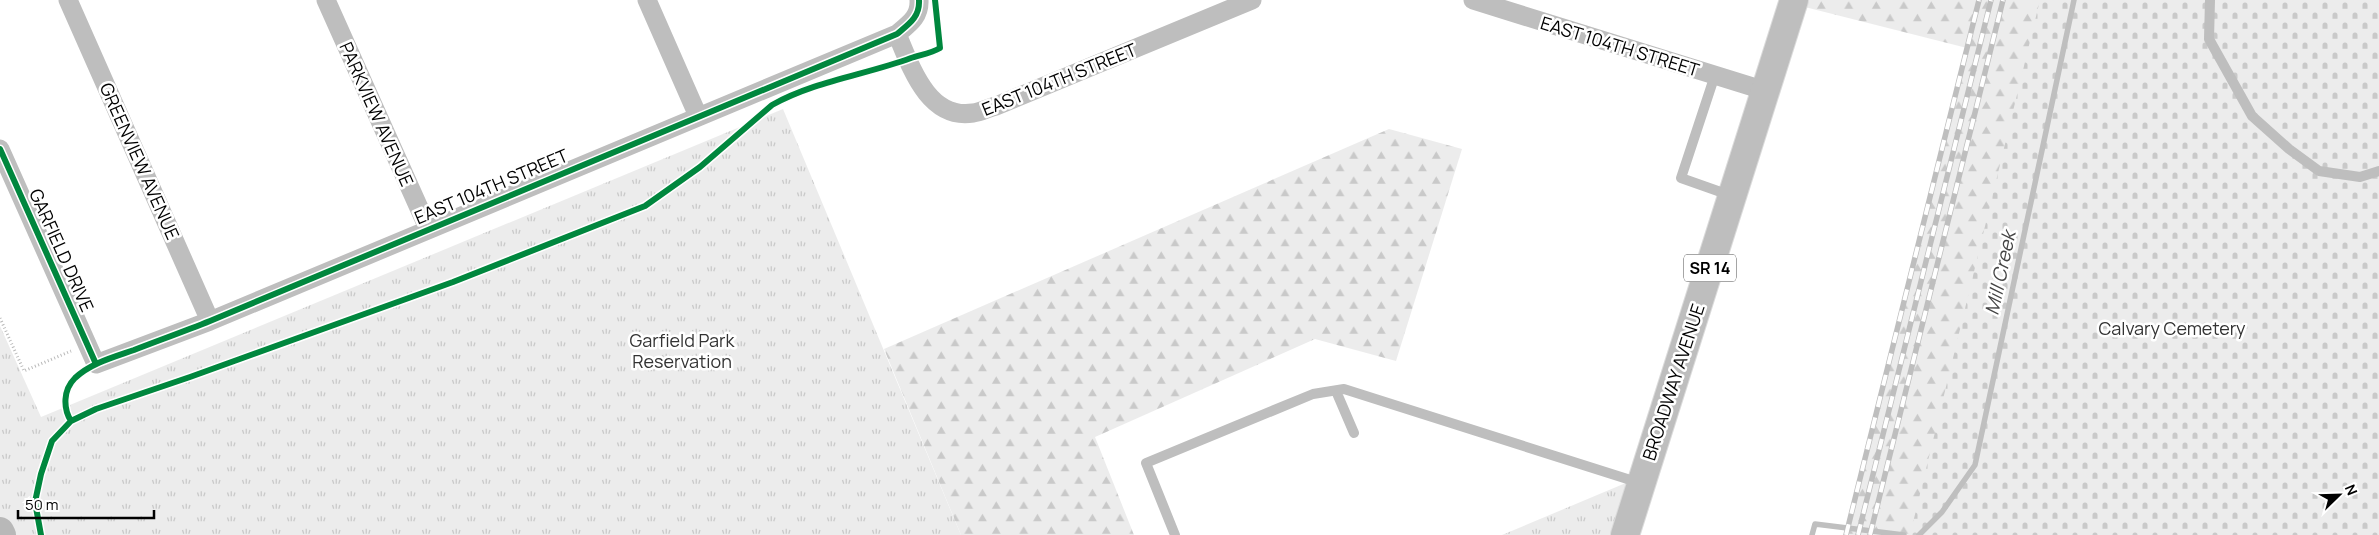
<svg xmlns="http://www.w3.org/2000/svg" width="2379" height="535" font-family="Manrope,sans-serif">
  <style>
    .forest { fill: url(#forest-firs) }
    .cemetery { fill: url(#cemetery-stones) }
    .park { fill: url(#park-tufts) }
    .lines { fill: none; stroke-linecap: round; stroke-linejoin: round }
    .stream { stroke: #bfbfbf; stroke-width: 5.5 }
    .primary-casing { stroke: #dbdbdb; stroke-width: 30 }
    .path { stroke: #b9b9b9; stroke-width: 3; stroke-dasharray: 1 2.5; stroke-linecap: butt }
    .lane { stroke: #bebebe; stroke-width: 10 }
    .street { stroke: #bebebe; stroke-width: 19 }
    .secondary { stroke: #b8b8b8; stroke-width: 28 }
    .primary { stroke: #bebebe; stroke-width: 28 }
    .rail-casing { stroke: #bebebe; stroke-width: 5.5 }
    .rail { stroke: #fff; stroke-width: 4; stroke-dasharray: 11; stroke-linecap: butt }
    .cycleway-casing { stroke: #fff; stroke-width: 9 }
    .cycleway { stroke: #00873e; stroke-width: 6 }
    .labels { text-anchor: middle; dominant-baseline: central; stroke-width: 5; stroke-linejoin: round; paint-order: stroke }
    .shield { fill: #fff; stroke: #4c4c4c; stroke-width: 1 }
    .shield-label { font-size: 16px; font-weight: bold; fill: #000 }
    .street-label { font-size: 18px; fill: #000; stroke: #fff }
    .park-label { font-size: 18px; fill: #333; stroke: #fff }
    .water-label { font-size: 19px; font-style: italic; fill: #444; stroke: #fff }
  </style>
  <defs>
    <pattern id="forest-firs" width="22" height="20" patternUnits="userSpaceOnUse" patternTransform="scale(1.25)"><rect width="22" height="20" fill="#ececec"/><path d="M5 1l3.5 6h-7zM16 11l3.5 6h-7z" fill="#c9c9c9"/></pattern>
    <pattern id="cemetery-stones" width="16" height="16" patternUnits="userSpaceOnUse" patternTransform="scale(1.25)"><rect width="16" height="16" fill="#ececec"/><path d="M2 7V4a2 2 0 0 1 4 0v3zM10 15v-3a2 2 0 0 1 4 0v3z" fill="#c9c9c9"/></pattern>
    <pattern id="park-tufts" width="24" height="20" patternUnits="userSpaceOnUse" patternTransform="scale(1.25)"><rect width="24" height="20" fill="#ececec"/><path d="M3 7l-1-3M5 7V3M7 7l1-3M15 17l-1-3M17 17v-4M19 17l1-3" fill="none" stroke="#c9c9c9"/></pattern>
  </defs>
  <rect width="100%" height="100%" fill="#fff"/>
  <!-- forest -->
  <path class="forest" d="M1794,0H2123L2021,535H1846L1967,48L1793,4Z
    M1389,129L1462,149L1396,361L1315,339L1095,437L1134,535H961L884,349Z"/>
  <!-- cemetery -->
  <path class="cemetery" d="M2040,0H2379V535H1910Z"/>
  <!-- park -->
  <path class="park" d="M783,109L961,535H0V326L41,417Z
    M1640,477L1621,535H1502Z"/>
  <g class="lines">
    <!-- stream -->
    <path class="stream" d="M1812,535L1815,524L1904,535
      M1919,535L1942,512L1975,465L2074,0"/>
    <!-- primary casing -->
    <g class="primary-casing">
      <path id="primary" d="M1625,535L1794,0"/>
    </g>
    <!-- path -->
    <path class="path" d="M0,318L24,371L71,351"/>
    <!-- lane -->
    <path class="lane" d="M2210,0L2209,39L2252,116L2289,149L2319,171L2360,177L2379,171
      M1715,75L1681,178L1732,196
      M1336,391L1354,433
      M1175,535L1146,463L1313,394L1344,389L1640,483"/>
    <!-- street -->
    <path class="street" d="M68,0L210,321
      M326,0L428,228
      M647,0L698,116
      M1473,0L1766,91
      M897,34C911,67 928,120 973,113C981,112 988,108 996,106L1252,0
      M0,149L96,364L210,321L897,34C909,24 920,17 919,0"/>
    <!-- secondary -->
    <path class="secondary" d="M0,531L2,535"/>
    <!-- primary -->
    <use href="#primary" class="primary"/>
    <!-- rail casing -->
    <g class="rail-casing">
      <path id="rail" d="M1846,535L1979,0
        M1858,535L1991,0
        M1870,535L2003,0"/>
    </g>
    <!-- rail -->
    <use href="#rail" class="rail"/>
    <!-- cycleway casing -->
    <g class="cycleway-casing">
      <path id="cycleway" d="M0,149L96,364
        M71,421C63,408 63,390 75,378C91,363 114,357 134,350C160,340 185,331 210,321L897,34C909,24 920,17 919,0
        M41,535L35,502L41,474L52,441L71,421L96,409L190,377L453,282L645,206L700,167L772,105C815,81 865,75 911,58C920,55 932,53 940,48L935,0"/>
    </g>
    <!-- cycleway -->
    <use href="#cycleway" class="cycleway"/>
  </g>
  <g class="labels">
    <!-- shield labels -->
    <rect class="shield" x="1684" y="254.5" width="52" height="27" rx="4"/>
    <g class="shield-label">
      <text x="1710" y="268">SR 14</text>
    </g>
    <!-- street labels -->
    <g class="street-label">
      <text transform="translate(1620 46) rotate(17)">EAST 104TH STREET</text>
      <text transform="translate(1059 79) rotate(-22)">EAST 104TH STREET</text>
      <text transform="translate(377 114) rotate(66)">PARKVIEW AVENUE</text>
      <text transform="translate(140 161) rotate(66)">GREENVIEW AVENUE</text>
      <text transform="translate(491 186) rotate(-23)">EAST 104TH STREET</text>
      <text transform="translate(62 250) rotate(66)">GARFIELD DRIVE</text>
      <text transform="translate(1673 382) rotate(-72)">BROADWAY AVENUE</text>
    </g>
    <!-- park labels -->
    <g class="park-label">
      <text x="2172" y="328">Calvary Cemetery</text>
      <text x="682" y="340">Garfield Park<tspan x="682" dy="21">Reservation</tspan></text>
    </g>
    <!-- water labels -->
    <g class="water-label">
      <text transform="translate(2000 273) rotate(-78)">Mill Creek</text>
    </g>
  </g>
  <!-- north arrow -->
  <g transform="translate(2339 495) rotate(67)" stroke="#ffffff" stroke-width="4" paint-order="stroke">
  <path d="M0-4L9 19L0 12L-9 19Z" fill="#000000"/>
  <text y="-8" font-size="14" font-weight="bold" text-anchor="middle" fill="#000000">N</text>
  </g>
  <!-- scale -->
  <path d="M18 510v8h136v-8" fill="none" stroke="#000000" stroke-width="2.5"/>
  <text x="25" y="510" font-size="15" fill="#000000" stroke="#ffffff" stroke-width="4" paint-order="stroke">50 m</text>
</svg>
